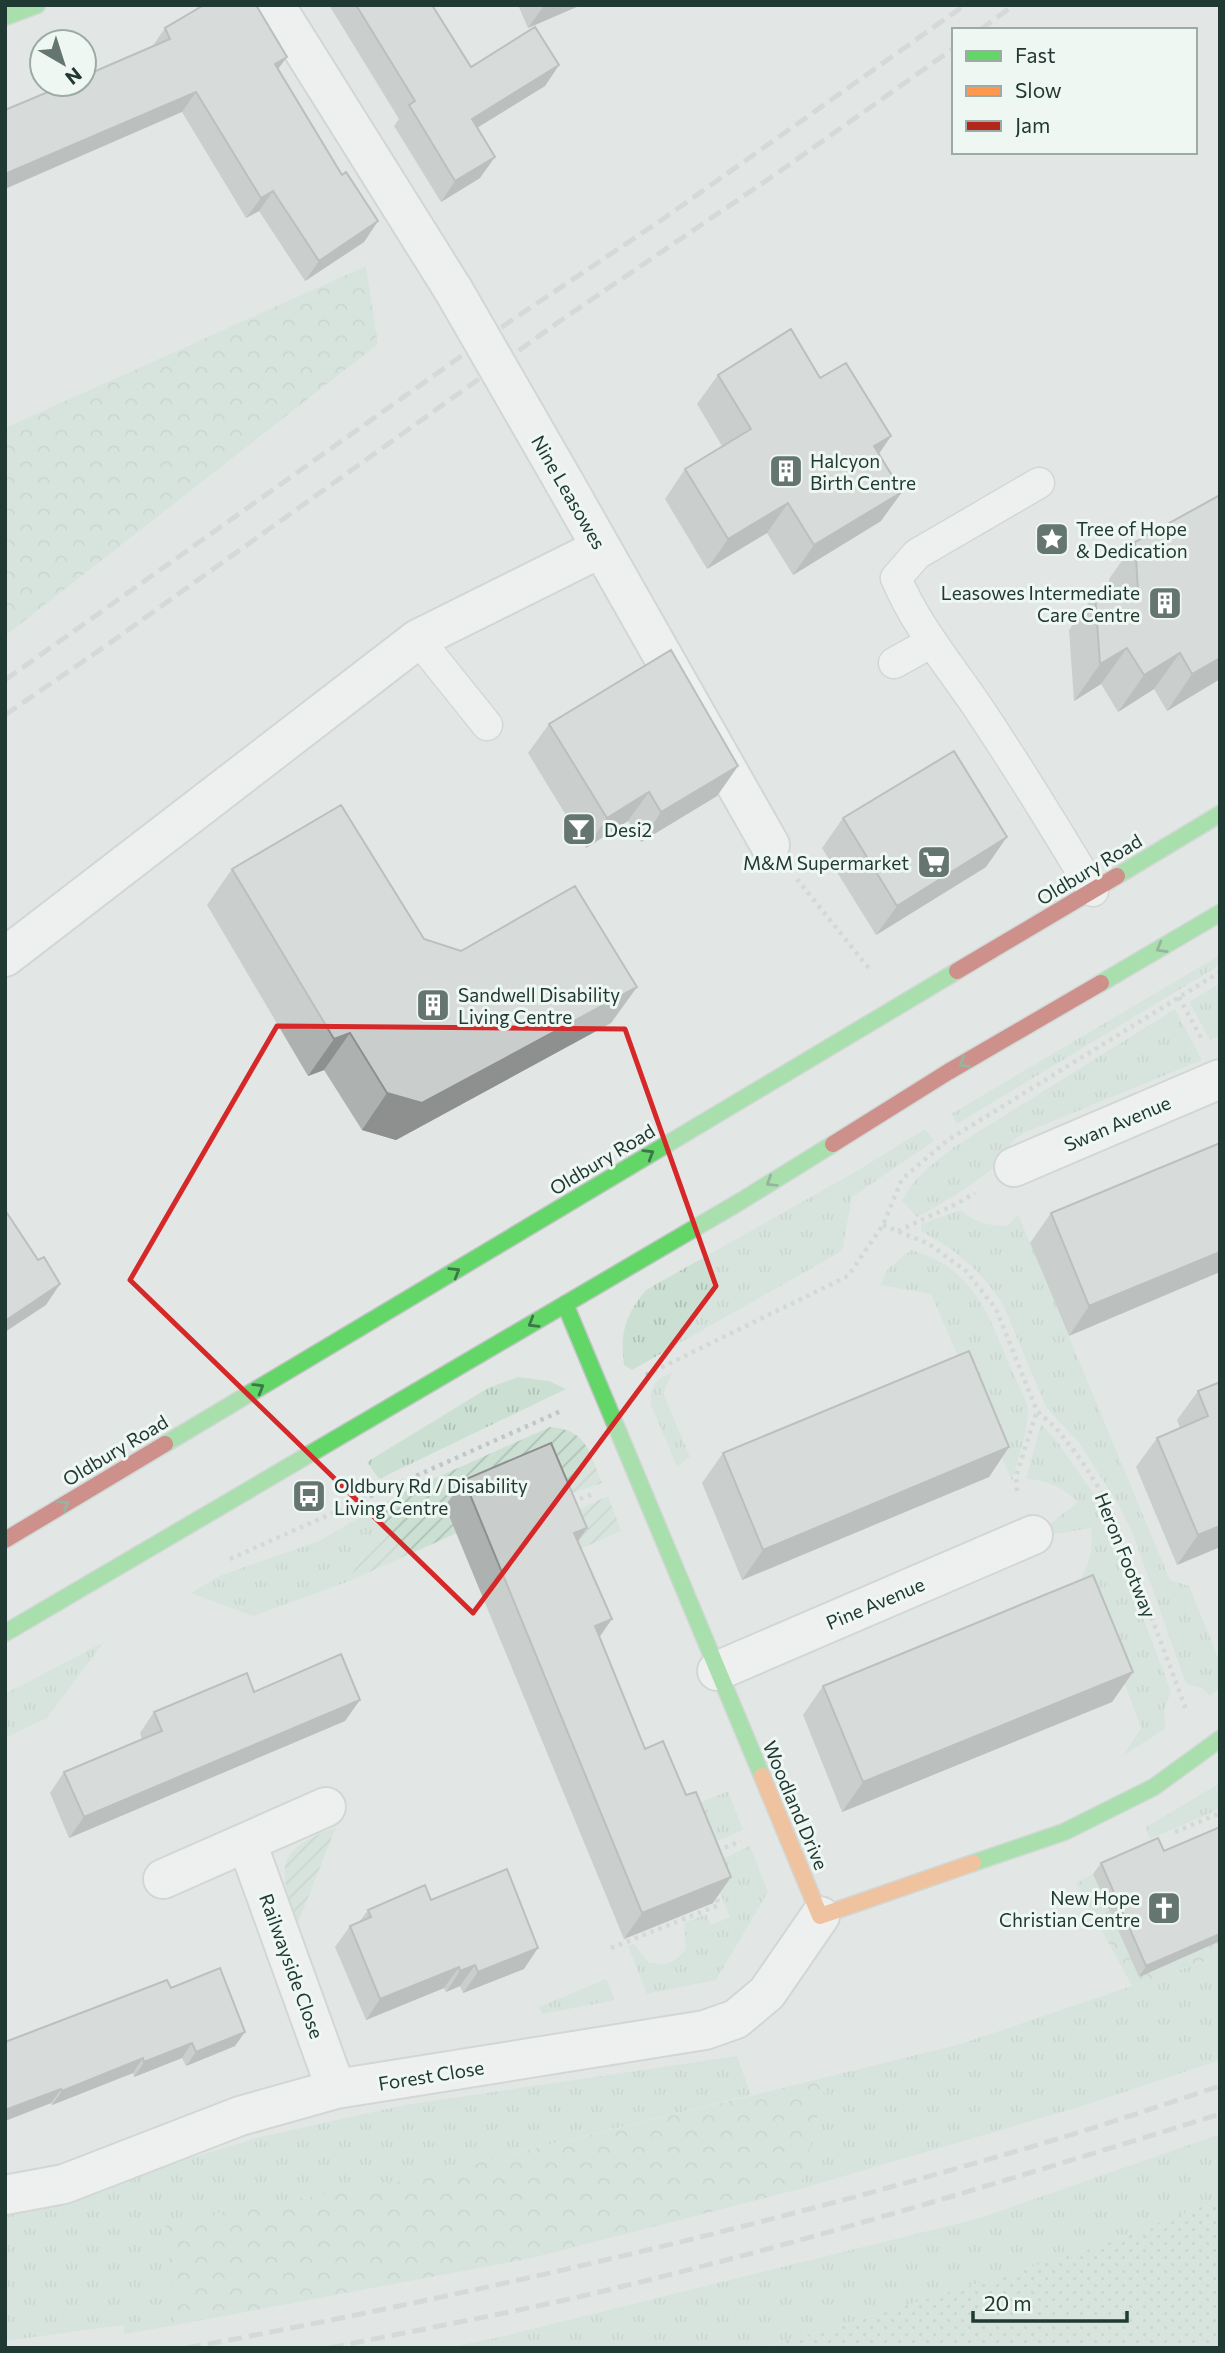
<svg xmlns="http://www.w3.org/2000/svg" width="1225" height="2353" font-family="Commissioner,sans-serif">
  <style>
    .grass { fill: url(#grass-tufts) }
    .forest { fill: url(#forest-crowns) }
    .park { fill: url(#park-dots) }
    .garden { fill: url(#garden-furrows) }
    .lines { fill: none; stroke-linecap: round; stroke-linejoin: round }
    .lane-casing { stroke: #bfc4c2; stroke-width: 33 }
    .street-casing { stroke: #bfc4c2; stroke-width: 42 }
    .fast-casing { stroke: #bec5c2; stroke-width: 19 }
    .slow-casing { stroke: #bec5c2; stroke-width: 19 }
    .jam-casing { stroke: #bec5c2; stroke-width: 19 }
    .path { stroke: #c0c7c6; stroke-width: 4.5; stroke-dasharray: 3.5 5; stroke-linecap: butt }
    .lane { stroke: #fbfbfb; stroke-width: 30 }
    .street { stroke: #fbfbfb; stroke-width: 38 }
    .fast { stroke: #63d668; stroke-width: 16 }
    .slow { stroke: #ff974d; stroke-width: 16 }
    .jam { stroke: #b3261e; stroke-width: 16 }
    .rail { stroke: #c6c9c8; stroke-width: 5; stroke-dasharray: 14 7; stroke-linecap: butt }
    .street-bridge-casing { stroke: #bfc4c2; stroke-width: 42; stroke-linecap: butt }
    .street-bridge { stroke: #fbfbfb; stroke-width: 38 }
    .wall { fill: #adb1af }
    .shaded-wall { fill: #8d908f }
    .building { fill: #c9cecc; stroke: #8d908f; stroke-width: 2 }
    .oneway { stroke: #3b7848 }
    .marked { fill: none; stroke: #d62828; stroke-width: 5; stroke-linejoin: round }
    .labels { text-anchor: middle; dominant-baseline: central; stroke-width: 6; stroke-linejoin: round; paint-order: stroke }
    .poi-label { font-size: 19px; fill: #213933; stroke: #eff7f3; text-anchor: start }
    .street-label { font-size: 19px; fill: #213933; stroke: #eff7f3 }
  </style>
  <defs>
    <pattern id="grass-tufts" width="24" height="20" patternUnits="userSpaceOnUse" patternTransform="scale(1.75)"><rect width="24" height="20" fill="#cbe0d2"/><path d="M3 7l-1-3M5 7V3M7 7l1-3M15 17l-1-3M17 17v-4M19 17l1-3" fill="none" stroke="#aec1b5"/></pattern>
    <pattern id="forest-crowns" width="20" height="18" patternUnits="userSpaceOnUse" patternTransform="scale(1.75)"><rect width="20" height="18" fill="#cbe0d2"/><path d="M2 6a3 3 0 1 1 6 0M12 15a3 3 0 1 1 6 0" fill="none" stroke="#aec1b5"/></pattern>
    <pattern id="park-dots" width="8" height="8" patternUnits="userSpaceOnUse" patternTransform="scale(1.75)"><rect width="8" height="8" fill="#cbe0d2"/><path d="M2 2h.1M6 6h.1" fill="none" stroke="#aec1b5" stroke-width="1.8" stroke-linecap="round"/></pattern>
    <pattern id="garden-furrows" width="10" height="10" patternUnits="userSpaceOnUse" patternTransform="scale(1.75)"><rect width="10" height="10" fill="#cbe0d2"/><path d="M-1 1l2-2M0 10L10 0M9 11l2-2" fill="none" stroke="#aec1b5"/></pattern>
  </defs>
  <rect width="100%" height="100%" fill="#e2e7e5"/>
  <!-- grass -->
  <path class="grass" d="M1220,955V965L957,1124L951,1114Z
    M1220,983V1036L1210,1040L1189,1002Z
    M1175,1009L1202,1060L1024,1133C1013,1140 1008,1144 1008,1157C978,1181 950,1200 917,1217L902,1201C914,1177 932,1164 954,1147Z
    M925,1129L934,1141L852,1197L842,1251L632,1370L624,1365C620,1332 625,1316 646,1290L855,1172Z
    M961,1210C975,1223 989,1226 1008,1226L1018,1214L1170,1580L1189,1586L1220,1662V1688L1210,1696L1202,1688L1186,1684L1133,1534L1118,1504L1080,1444L1046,1407L1004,1307C984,1272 956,1250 921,1231V1224Z
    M911,1250C976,1268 989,1318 1013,1373C1018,1384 1029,1402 1028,1413C1027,1434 1017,1461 1012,1481L931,1294L880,1285L888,1269Z
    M673,1372L663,1393L690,1457L677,1467L651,1405C649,1386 656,1379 673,1372Z
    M518,1377L549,1381L566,1389L379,1479L367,1462L488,1388Z
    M1041,1424L1056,1440L1100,1503L1171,1692L1164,1710L1166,1728L1123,1756L1141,1728L1090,1590L1078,1583C1090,1565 1093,1550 1091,1528L1049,1535L1046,1527L1078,1502C1062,1487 1047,1480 1026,1479Z
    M402,1493L347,1582L253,1616L191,1593L219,1576L319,1541Z
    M104,1642L47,1718L5,1738V1694Z
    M1220,1783V1809L1150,1839L1146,1827Z
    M728,1791L743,1830L691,1852L588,1850Z
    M750,1846L768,1892L716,1980L647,1994L628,1946L634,1944L648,1962C666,1966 674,1964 686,1949L684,1923L706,1914L711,1925L730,1917L712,1874L715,1862Z
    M1220,1956V2060L1079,2107L800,2189L827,2077L961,2044Z
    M606,1979L615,2000L542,2014L539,2007Z
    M737,2056L751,2095L406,2180L166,2222L176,2325L125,2334L123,2325L5,2341V2213L260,2137L405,2105Z
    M1220,2134V2200L1084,2251L832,2328L759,2348H447L500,2337L980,2218Z"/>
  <!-- forest -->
  <path class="forest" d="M366,266L378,344L5,636V428Z
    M1093,1874L1139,1977L1220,1941V1956L1132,1986L1076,1883Z
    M827,2077L800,2189L532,2258L176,2325L165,2222L406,2180Z"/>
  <!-- park -->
  <path class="park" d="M1220,2200V2348H759L832,2328L1084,2251Z"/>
  <!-- garden -->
  <path class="garden" d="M550,1427C587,1429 590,1454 602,1483L457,1533L347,1582L402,1493Z
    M608,1496L621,1531L569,1554L562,1517Z
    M336,1827L298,1923C276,1866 276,1850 336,1827Z"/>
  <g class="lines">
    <!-- lane casing -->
    <g class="lane-casing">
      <path id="lane" d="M1039,483L917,554L896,578C916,626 950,666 979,709C1019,769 1056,829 1093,891
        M418,639L487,725
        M894,663L932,642"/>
    </g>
    <!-- street casing -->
    <g class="street-casing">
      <path id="street" d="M275,5L454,291
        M564,482L770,845
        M5,957L418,639L601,548
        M1014,1167L1220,1079
        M717,1671L1033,1535
        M247,1843L336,2089
        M163,1879L326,1807
        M5,2195L64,2184L240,2116L336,2089L705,2030L736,2019L767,1993L820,1916"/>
    </g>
    <!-- fast casing -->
    <g class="fast-casing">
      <path id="fast" d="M5,17L37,5
        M1117,876L1220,814
        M1101,983L1220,913
        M565,1304L762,1776
        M165,1444L957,971
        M5,1633L741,1201L833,1144
        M973,1863L1064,1832L1154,1787L1220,1739"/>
    </g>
    <!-- slow casing -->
    <g class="slow-casing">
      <path id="slow" d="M762,1776L820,1916L973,1863"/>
    </g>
    <!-- jam casing -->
    <g class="jam-casing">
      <path id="jam" d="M957,971L1117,876
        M833,1144L948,1072L1101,983
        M5,1540L165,1444"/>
    </g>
    <!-- path -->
    <path class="path" d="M797,879L871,971
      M1179,997L1201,1038
      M883,1225L929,1244L966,1271L996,1309L1037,1411L1056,1428L1081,1460L1109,1504L1186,1709
      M898,1231L958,1203L975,1193
      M646,1375L848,1276L883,1225L902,1179L948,1140L1220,972
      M1017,1491L1016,1476L1037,1411
      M572,1502L593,1494
      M230,1559L561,1411
      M1175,1832L1220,1813
      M717,1851L741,1841
      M611,1948L719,1905L715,1894"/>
    <!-- lane -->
    <use href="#lane" class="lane"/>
    <!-- street -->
    <use href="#street" class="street"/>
    <!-- fast -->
    <use href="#fast" class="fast"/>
    <!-- slow -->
    <use href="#slow" class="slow"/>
    <!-- jam -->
    <use href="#jam" class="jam"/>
    <!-- rail -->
    <path class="rail" d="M980,30L1014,5
      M5,680L512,320L663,219L965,5
      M5,715L107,645L560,321L776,174L954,48
      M187,2348C477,2294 764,2227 1047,2142C1105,2125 1162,2105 1220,2086
      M330,2348C426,2328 524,2311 620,2287C822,2238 1021,2176 1220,2114"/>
    <!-- street-bridge casing -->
    <g class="street-bridge-casing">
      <path id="street-bridge" d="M454,291L564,482"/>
    </g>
    <!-- street-bridge -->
    <use href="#street-bridge" class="street-bridge"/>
  </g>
  <!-- wall -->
  <path class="wall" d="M329,5H432L471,67L559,65L545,86L477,128L480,178L441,202L394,126L399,119Z
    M518,5H581L528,28Z
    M165,28L278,69L342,175L378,221L364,242L305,281L259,211L246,218L182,112L152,47Z
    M718,375L820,378L891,436L879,454L881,521L793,575L767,533L707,569L665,499L685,469L722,446L697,404Z
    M1135,542L1220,679L1167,711L1154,689L1118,712L1101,684L1074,701L1069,630L1095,594L1110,593L1109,579Z
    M549,724L738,766L717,796L641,842L628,821L586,848L528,753Z
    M843,818L986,867L876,935L822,848Z
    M232,869L424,939L461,951L637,987L611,1023L396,1140L362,1130L324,1070L308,1076L207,905Z
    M1220,1143L1069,1336L1030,1243L1051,1213Z
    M1220,1382V1547L1177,1565L1136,1467L1157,1438L1180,1428L1177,1420L1198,1391Z
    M1009,1447L989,1477L742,1580L702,1483L723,1453Z
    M464,1480L587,1528L578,1541L599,1637L645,1749L713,1903L624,1939L445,1506Z
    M1133,1672L1112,1702L842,1812L803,1715L823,1686Z
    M254,1692L345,1721L69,1838L50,1793L64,1772L142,1739L140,1733L154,1712Z
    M1220,1827V1941L1139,1977L1093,1874L1101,1863L1164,1851Z
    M431,1900L524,1969L463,1993L460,1986L446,1992L444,1988L366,2020L335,1947L350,1926L359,1922L368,1910Z
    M171,1988L235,2046L186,2066L182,2058L134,2077L133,2073L52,2105L51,2103L5,2121V2042Z"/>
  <!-- shaded-wall -->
  <path class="shaded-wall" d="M546,5H581L528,28L543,7Z
    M287,57L272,77L275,64Z
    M559,65L545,86L457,140L472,119Z
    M196,92L182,112L5,189V174Z
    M495,157L480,178L441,202L455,181Z
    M273,191L259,211L246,218L261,198Z
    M378,221L364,242L305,281L319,261Z
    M891,436L870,466L874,446Z
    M902,492L881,521L793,575L814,545Z
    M788,503L767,533L707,569L728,539Z
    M1127,648L1101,684L1074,701L1100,664Z
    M1180,653L1154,689L1118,712L1144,675Z
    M1220,658V679L1167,711L1192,674Z
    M738,766L717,796L641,842L661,812Z
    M649,792L628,821L586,848L607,818Z
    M1007,837L986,867L876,935L897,906Z
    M637,987L611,1023L396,1140L362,1130L387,1093Z
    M350,1033L324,1070L308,1076L334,1039Z
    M1220,1252V1272L1069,1336L1089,1306Z
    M60,1284L46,1305L5,1332V1321Z
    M1009,1447L989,1477L742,1580L763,1550Z
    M1220,1526V1547L1177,1565L1198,1535Z
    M587,1528L569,1554L574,1533Z
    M612,1619L594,1645L595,1626Z
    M1133,1672L1112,1702L842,1812L863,1782Z
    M360,1700L345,1721L69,1838L84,1817Z
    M731,1877L713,1903L624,1939L642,1913Z
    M1220,1934V1941L1139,1977L1146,1966Z
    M538,1948L524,1969L463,1993L478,1972Z
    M475,1965L460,1986L446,1992L460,1971Z
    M459,1967L444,1988L366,2020L380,1999Z
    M245,2032L235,2046L186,2066L196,2052Z
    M192,2043L182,2058L134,2077L144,2062Z
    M143,2058L133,2073L52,2105L62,2091Z
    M61,2089L51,2103L5,2121V2110Z"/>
  <!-- building -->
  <path class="building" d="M204,5H256L287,57L275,64L342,175L346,172L378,221L319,261L273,191L261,198L196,92L5,174V110L67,84H84V76L170,39L165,28Z
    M356,5H432L471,67L535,27L559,65L472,119L495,157L455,181L409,105L415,101Z
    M791,329L820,378L846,363L891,436L874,446L902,492L814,545L788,503L728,539L685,469L751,429L718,375Z
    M1220,495V658L1192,674L1180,653L1144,675L1127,648L1100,664L1095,594L1138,591L1135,542Z
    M671,650L738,766L661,812L649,792L607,818L549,724Z
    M954,751L1007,837L897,906L843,818Z
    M341,805L424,939L461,951L575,886L637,987L422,1103L387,1093L350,1033L334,1039L232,869Z
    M1220,1143V1252L1089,1306L1051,1213Z
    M7,1213L38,1260L44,1257L60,1284L5,1321V1214Z
    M969,1351L1009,1447L763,1550L723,1453Z
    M1220,1382V1526L1198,1535L1157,1438L1208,1416L1198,1391Z
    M551,1443L587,1528L574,1533L612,1619L595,1626L645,1749L663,1741L686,1795L696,1792L731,1877L642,1913L464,1480Z
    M1093,1575L1133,1672L863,1782L823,1686Z
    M341,1654L360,1700L84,1817L64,1772L162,1731L154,1712L247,1673L254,1692Z
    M1220,1827V1934L1146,1966L1101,1863L1158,1838L1164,1851Z
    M507,1869L538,1948L478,1972L475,1965L460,1971L459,1967L380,1999L350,1926L371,1917L368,1910L425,1885L431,1900Z
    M220,1968L245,2032L196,2052L192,2043L144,2062L143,2058L62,2091L61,2089L5,2110V2042L167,1980L171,1988Z"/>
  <!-- one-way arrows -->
  <defs><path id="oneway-chevron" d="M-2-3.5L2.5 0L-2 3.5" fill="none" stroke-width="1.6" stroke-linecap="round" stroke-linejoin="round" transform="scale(1.75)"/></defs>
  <g class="oneway">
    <use href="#oneway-chevron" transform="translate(1161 948) rotate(150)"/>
    <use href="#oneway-chevron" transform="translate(964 1063) rotate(150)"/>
    <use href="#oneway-chevron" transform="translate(649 1154) rotate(-31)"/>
    <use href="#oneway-chevron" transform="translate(771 1182) rotate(148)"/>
    <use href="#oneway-chevron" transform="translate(455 1272) rotate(-31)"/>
    <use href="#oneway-chevron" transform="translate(533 1323) rotate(149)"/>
    <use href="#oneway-chevron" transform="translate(259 1388) rotate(-31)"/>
    <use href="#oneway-chevron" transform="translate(64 1505) rotate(-31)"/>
  </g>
  <!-- marked area -->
  <path d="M0 0H1225V2353H0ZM277,1026L625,1029L716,1286L473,1613L130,1280Z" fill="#e2e7e5" fill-opacity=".55" fill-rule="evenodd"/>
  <path class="marked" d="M277,1026L625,1029L716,1286L473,1613L130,1280Z"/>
  <!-- icons -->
  <defs>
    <g id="building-square" transform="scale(1.75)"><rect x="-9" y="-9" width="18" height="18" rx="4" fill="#657671" stroke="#eff7f3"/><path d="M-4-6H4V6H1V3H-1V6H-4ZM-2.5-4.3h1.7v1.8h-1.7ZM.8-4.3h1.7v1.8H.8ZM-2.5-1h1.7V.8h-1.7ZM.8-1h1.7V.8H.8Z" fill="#fff"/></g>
    <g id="sight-square" transform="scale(1.75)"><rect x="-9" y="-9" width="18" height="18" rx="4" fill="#657671" stroke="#eff7f3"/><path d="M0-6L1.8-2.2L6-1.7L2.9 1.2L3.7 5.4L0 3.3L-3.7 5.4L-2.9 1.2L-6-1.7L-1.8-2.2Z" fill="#fff"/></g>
    <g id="bar-square" transform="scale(1.75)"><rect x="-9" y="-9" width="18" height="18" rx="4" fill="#657671" stroke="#eff7f3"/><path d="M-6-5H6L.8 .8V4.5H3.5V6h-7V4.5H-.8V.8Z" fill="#fff"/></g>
    <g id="supermarket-square" transform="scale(1.75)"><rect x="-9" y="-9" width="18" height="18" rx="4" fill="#657671" stroke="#eff7f3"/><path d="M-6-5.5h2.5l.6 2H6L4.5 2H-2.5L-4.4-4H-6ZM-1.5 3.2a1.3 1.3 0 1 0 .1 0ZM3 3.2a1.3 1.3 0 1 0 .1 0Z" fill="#fff"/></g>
    <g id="bus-square" transform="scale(1.75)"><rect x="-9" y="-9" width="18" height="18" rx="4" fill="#657671" stroke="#eff7f3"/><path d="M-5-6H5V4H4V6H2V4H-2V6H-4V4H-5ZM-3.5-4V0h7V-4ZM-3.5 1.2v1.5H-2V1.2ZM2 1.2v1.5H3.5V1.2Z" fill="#fff"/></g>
    <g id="church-square" transform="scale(1.75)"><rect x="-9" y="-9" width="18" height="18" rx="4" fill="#657671" stroke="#eff7f3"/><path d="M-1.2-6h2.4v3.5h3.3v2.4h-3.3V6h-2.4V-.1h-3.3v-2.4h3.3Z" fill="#fff"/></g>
  </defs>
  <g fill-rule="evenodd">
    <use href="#building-square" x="786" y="471"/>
    <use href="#sight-square" x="1052" y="539"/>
    <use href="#building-square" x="1165" y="603"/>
    <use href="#bar-square" x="579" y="829"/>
    <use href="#supermarket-square" x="934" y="862"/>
    <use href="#building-square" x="433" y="1005"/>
    <use href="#bus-square" x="309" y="1496"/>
    <use href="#church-square" x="1164" y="1908"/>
  </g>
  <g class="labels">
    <!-- poi labels -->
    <g class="poi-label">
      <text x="810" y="460">Halcyon<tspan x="810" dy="22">Birth Centre</tspan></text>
      <text x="1076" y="528">Tree of Hope<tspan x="1076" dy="22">&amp; Dedication</tspan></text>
      <text x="1140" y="592" text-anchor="end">Leasowes Intermediate<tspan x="1140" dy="22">Care Centre</tspan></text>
      <text x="604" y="829">Desi2</text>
      <text x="909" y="862" text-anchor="end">M&amp;M Supermarket</text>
      <text x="458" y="994">Sandwell Disability<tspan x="458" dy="22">Living Centre</tspan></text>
      <text x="334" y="1485">Oldbury Rd / Disability<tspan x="334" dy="22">Living Centre</tspan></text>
      <text x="1140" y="1897" text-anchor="end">New Hope<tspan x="1140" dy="22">Christian Centre</tspan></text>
    </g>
    <!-- street labels -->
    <g class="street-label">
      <text transform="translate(569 492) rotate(60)">Nine Leasowes</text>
      <text transform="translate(1089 869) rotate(-31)">Oldbury Road</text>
      <text transform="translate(1117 1123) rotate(-23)">Swan Avenue</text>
      <text transform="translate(602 1159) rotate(-31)">Oldbury Road</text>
      <text transform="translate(115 1450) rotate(-31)">Oldbury Road</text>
      <text transform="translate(1126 1555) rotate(68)">Heron Footway</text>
      <text transform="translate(875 1603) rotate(-23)">Pine Avenue</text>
      <text transform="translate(796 1805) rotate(67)">Woodland Drive</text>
      <text transform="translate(292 1966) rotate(70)">Railwayside Close</text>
      <text transform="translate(431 2075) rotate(-9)">Forest Close</text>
    </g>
  </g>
  <!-- border -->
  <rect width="1225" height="2353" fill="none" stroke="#213933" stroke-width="14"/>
  <!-- legend -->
  <rect x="952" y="28" width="245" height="126" fill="#eff7f3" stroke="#9daba6" stroke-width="2"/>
  <rect x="966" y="51" width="35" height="10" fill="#63d668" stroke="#9daba6" stroke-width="2"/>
  <text x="1015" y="63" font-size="21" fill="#213933">Fast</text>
  <rect x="966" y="86" width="35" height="10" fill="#ff974d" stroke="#9daba6" stroke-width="2"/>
  <text x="1015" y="98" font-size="21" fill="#213933">Slow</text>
  <rect x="966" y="121" width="35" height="10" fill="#b3261e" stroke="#9daba6" stroke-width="2"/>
  <text x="1015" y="133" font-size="21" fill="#213933">Jam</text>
  <!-- north arrow -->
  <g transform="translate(63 63) rotate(141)"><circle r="33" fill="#eff7f3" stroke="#9daba6" stroke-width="2"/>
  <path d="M0-5L12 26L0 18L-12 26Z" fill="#657671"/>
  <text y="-10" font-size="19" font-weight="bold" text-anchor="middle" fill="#213933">N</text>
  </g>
  <!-- scale -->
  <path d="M973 2311v10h154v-10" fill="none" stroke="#213933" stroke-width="3.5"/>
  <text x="984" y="2311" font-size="21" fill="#213933" stroke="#eff7f3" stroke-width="5" paint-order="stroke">20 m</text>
</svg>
